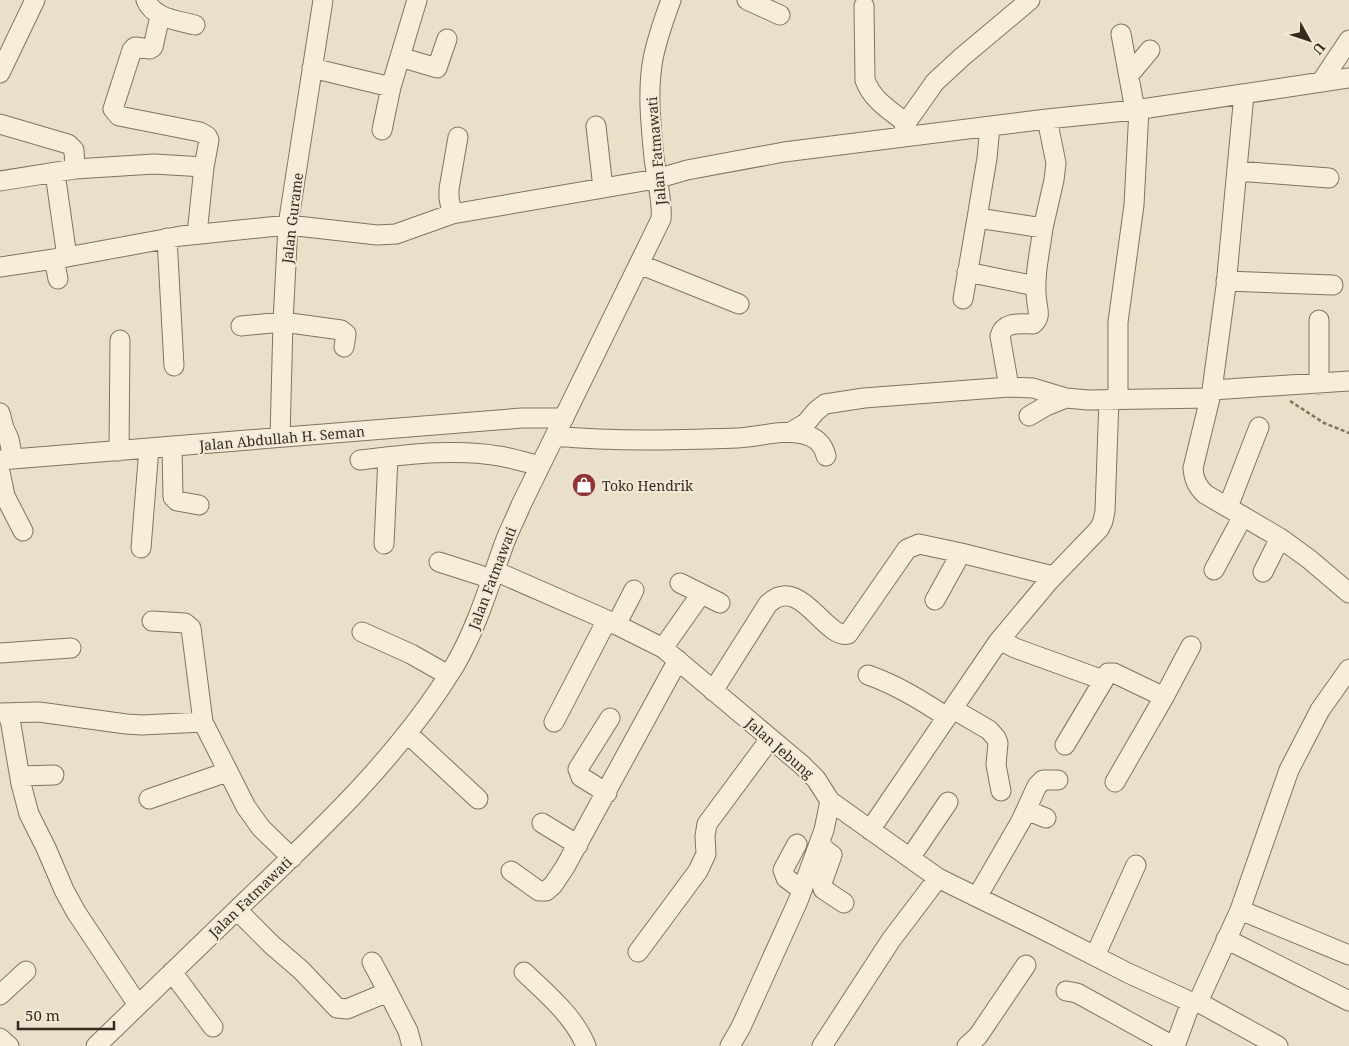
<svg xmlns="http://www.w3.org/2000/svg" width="1349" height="1046" font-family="'Noto Serif',serif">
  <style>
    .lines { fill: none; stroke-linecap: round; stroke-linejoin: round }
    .minor-casing { stroke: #85725f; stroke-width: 21 }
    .path { stroke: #85725f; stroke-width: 2.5; stroke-dasharray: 4 2.5; stroke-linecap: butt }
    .minor { stroke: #f6eddb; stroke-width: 19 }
    .labels { text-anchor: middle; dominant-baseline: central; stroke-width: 4; stroke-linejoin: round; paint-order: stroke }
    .street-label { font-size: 14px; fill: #362b21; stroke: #f2ead7 }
    .poi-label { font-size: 14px; fill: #362b21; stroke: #f2ead7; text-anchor: start }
  </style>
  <rect width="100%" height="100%" fill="#eadfc8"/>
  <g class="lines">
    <!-- minor casing -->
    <g class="minor-casing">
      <path id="minor" d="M146,0C154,19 177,20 195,25
        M747,0L780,15
        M864,6L865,80C872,100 890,110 906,123
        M160,16L153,47L150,49L135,47L132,50L113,109L119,116L200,132L207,136L209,140L204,167L197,234
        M1121,34L1135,110
        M400,57L437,68L447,39
        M312,68L391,87
        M0,73L35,0
        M1129,75L1150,50
        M1321,82L1349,40
        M1244,94L1226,286L1212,390L1193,468C1194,480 1197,486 1205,494L1280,538L1309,559L1349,593
        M0,124L68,144L74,150L75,169
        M596,126L603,188
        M990,126L987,158L977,218L1043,228L1054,180L1056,163L1047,119
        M382,130L391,87L417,0
        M902,137L906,123L935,82L962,57L1030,0
        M1237,171L1329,178
        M55,173L67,257
        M0,181L75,169L154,164L204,167
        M452,214L449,198V189L458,137
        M167,238L174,366
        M54,259L58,279
        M639,264L739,304
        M0,267L67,257L181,236L288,225L377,235L396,234L452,214L656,179L687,170L784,152L1047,119L1135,110L1349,78
        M967,272L1036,286
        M1226,281L1333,285
        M963,299L977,218
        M1319,320V384
        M241,326L283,322L341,330L346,334L344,347
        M1009,387L1000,336C1004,321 1020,324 1033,324C1041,317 1038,311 1037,303C1033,279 1040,252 1043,228
        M1212,390L1349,381
        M1118,398V322L1134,205L1139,109
        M0,413L4,428L9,439L13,459
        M1029,416L1046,406L1066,398
        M791,432L806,423L816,411L825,404L864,398L1009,387L1033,388L1066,398L1088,400L1209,398
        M555,436C616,442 677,440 738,438C760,437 782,429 803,434C815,437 823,443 826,456
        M280,437L283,322L288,225L323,0
        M172,446L173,497L177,501L199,505
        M119,451L120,340
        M0,460L522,418H564
        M360,460C404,455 456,448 499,456C513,458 527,463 540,466
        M0,472L5,496L23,531
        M1228,507L1259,427
        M384,544L388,457
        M141,548L149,448
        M439,562L492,579
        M1214,570L1243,516
        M495,571L607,620L663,648L802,765L816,779L830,801L824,830L798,901L741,1027L730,1046
        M1263,572L1280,538
        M680,583L720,603
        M935,600L961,553
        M152,621L185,623L191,628L203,722
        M616,625L634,590
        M362,632L411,654L448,675
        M1000,640L1015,648L1103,680
        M663,648L701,594
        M0,653L71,648
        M868,675C897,685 922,701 947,717
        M713,691L768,604C800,573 825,640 848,634L907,549L919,544L961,553L1053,576
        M953,709L989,730L996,738L998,743L996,765L1001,791
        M0,713L39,712L126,724L142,725L203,722L246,807L261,828L292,858
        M9,713L21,784L29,814L46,848L64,890L76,912L138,1005
        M554,722L607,620
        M407,733L478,799
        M1065,745L1108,673H1114L1164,697
        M20,776L54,775
        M1115,782L1164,697L1191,646
        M607,793L581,777L578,769L610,718
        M149,799L227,772
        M830,801L938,878L1040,928L1128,973L1191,1002H1198L1278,1046
        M1026,810L1046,818
        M542,823L578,845
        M870,830L998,642L1049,581L1099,529L1103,521L1105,511L1109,399
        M797,844L783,870L786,878L802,890
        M819,845L832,855L822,883L823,889L844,903
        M910,858L948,802
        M511,871L539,891H546L553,885L565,867L678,660
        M977,897L1021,821L1037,786L1043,780H1058
        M237,910L272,945L301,970L337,1008L347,1009L388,992L408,1031L412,1046
        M1240,910L1349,955
        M1226,939L1349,1001
        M638,952L698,871L706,854L705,836L707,824L770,739
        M1095,956L1136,865
        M372,962L388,992
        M172,972L213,1027
        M524,972C547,994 574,1016 586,1046
        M1066,991L1077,993L1173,1046
        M0,995L26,971
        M1198,1002L1240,910L1289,770L1320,710L1349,669
        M0,1038L9,1046
        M96,1046C146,997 197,948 248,899C323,828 401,754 455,665C476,629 488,589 502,550C507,534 515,520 521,505L661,219C663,203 656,175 654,158C651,125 647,91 653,59C657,38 664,19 671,0
        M822,1046L891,940L938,878
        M967,1046L978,1036L1026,965
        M1175,1046L1191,1002"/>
    </g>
    <!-- path -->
    <path class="path" d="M1290,401L1324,423L1349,433"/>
    <!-- minor -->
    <use href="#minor" class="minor"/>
  </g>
  <!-- icons -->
  <defs>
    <g id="shop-disc" transform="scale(1.25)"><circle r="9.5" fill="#8e3538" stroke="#f2ead7"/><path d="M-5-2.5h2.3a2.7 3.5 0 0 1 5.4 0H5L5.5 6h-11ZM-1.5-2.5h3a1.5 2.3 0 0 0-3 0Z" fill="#fff"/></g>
  </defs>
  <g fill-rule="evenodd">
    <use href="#shop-disc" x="584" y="485"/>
  </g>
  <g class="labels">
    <!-- street labels -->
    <g class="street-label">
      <text transform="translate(656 151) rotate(-95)">Jalan Fatmawati</text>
      <text transform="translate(292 218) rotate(-83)">Jalan Gurame</text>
      <text transform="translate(282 438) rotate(-5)">Jalan Abdullah H. Seman</text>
      <text transform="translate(492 578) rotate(-69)">Jalan Fatmawati</text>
      <text transform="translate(780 748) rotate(41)">Jalan Jebung</text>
      <text transform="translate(250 897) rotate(-44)">Jalan Fatmawati</text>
    </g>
    <!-- poi labels -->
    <g class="poi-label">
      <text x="602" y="485">Toko Hendrik</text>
    </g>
  </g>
  <!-- north arrow -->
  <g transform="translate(1309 40) rotate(130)" stroke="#f2ead7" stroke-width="4" paint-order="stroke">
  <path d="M0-4L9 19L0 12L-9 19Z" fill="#362b21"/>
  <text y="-8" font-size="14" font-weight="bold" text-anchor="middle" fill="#362b21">U</text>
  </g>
  <!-- scale -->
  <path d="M18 1021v8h96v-8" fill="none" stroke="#362b21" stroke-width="2.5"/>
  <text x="25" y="1021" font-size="15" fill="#362b21" stroke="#f2ead7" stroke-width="4" paint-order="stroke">50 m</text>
</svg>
